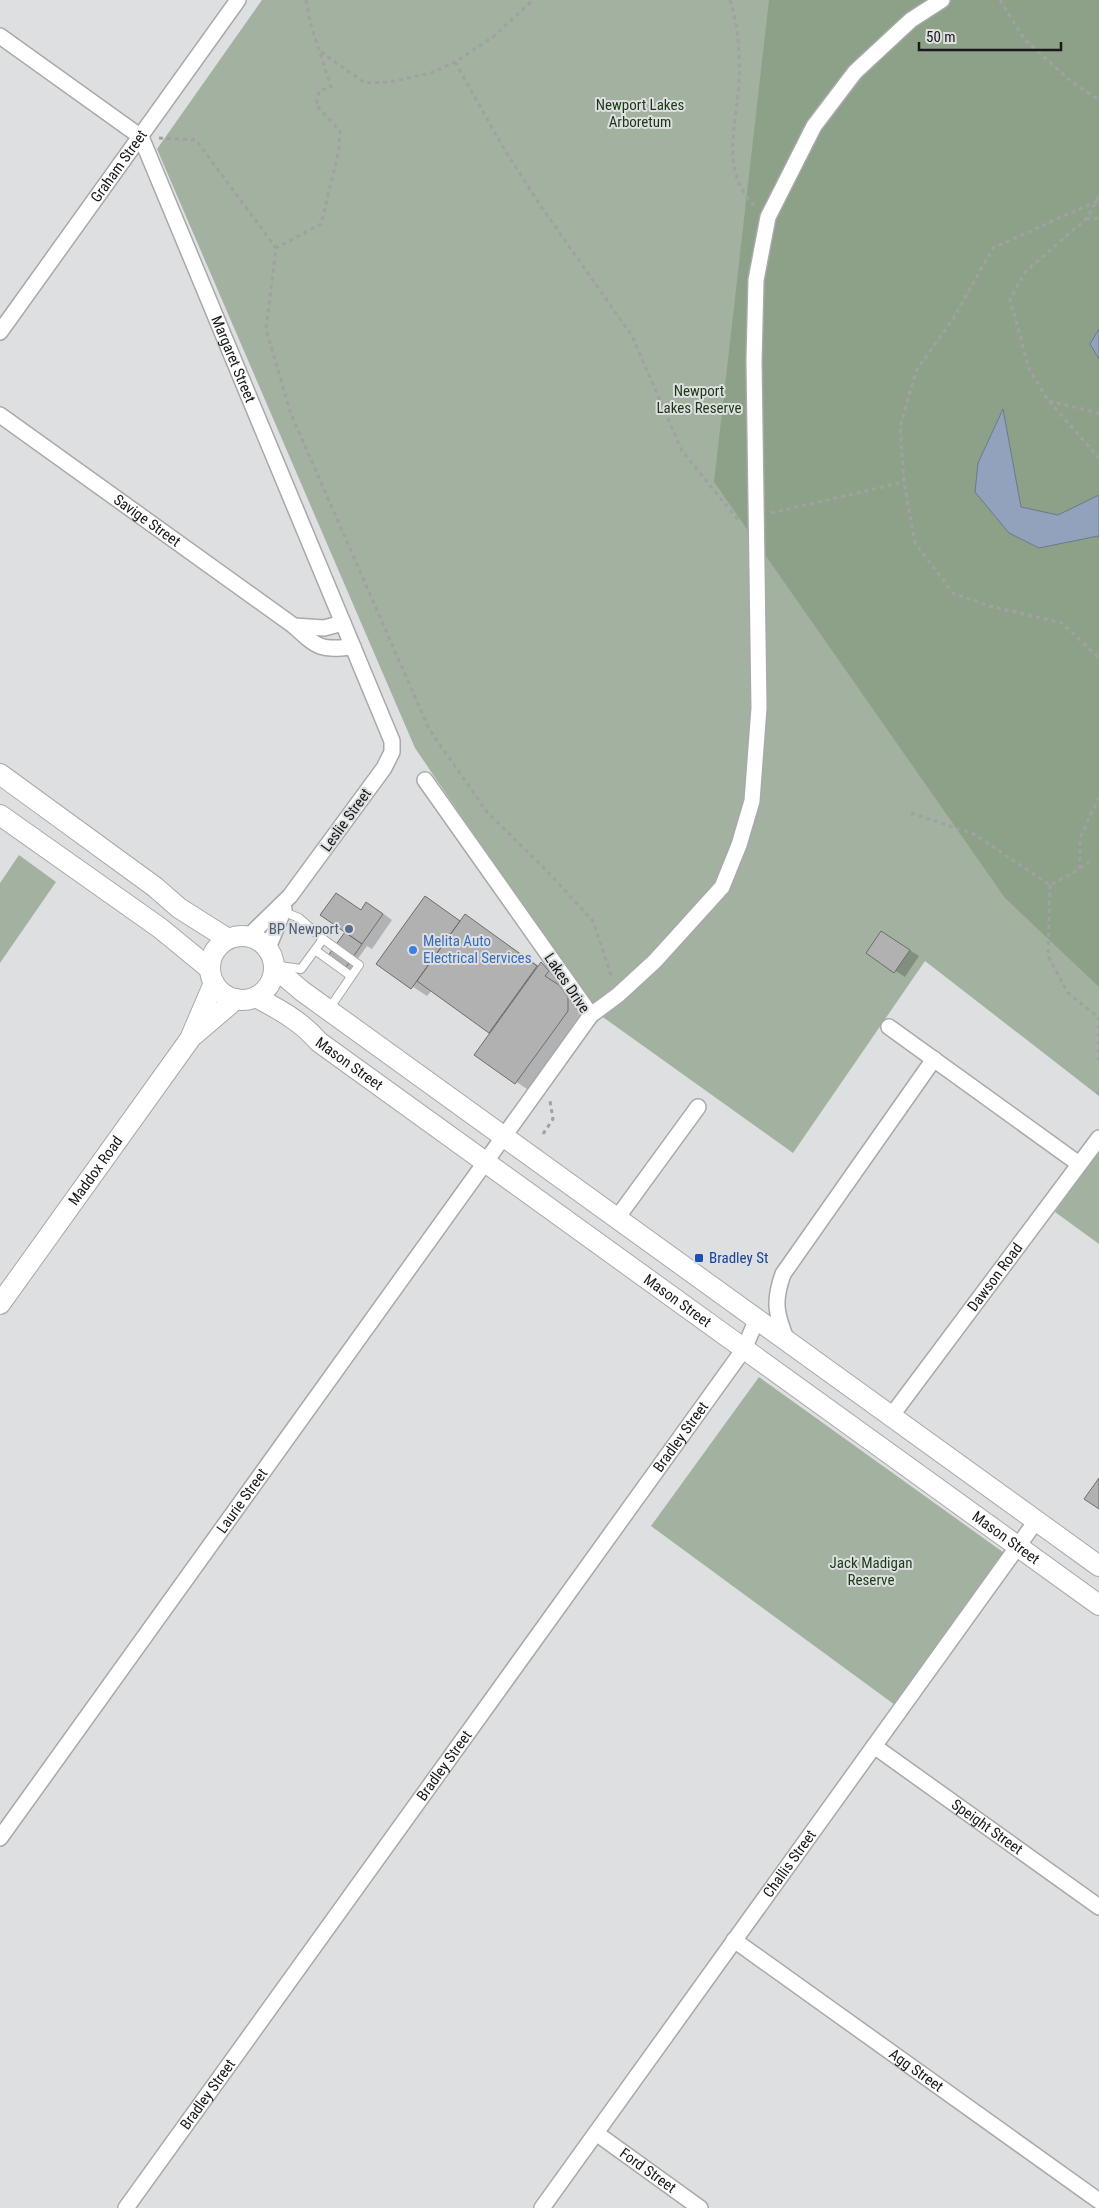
<svg xmlns="http://www.w3.org/2000/svg" width="1099" height="2208" font-family="'Roboto Condensed',sans-serif">
  <style>
    .green { fill: #a3b2a0 }
    .forest { fill: #8da189 }
    .water { fill: #92a2bc; stroke: #6d798b }
    .shadow { fill: #0003 }
    .building { fill: #b2b1b1; stroke: #6e6c6d }
    .lines { fill: none; stroke-linecap: round; stroke-linejoin: round }
    .service-casing { stroke: #a8a9aa; stroke-width: 10 }
    .minor-casing { stroke: #a8a9aa; stroke-width: 18 }
    .tertiary-casing { stroke: #a8a9aa; stroke-width: 22 }
    .path { stroke: #a0a1a1; stroke-width: 3; stroke-dasharray: 4 4; stroke-linecap: butt }
    .service { stroke: #fff; stroke-width: 8 }
    .minor { stroke: #fff; stroke-width: 15 }
    .tertiary { stroke: #fff; stroke-width: 20 }
    .service-dot { fill: #5c6f8a; stroke: #dedfe0; stroke-width: 2 }
    .shop-dot { fill: #3f7fe0; stroke: #dedfe0; stroke-width: 2 }
    .transit-dot { fill: #1a4fb4; stroke: #dedfe0; stroke-width: 2 }
    .labels { text-anchor: middle; dominant-baseline: central; stroke-width: 4; stroke-linejoin: round; paint-order: stroke }
    .park-label { font-size: 15px; fill: #1a3a15; stroke: #dedfe0 }
    .street-label { font-size: 15px; fill: #181919; stroke: #dedfe0 }
    .service-label { font-size: 15px; fill: #4e5e75; stroke: #dedfe0; text-anchor: end }
    .shop-label { font-size: 15px; fill: #366cbe; stroke: #dedfe0; text-anchor: start }
    .transit-label { font-size: 15px; fill: #164399; stroke: #dedfe0; text-anchor: start }
  </style>
  <rect width="100%" height="100%" fill="#dedfe0"/>
  <!-- green -->
  <path class="green" d="M262,0H1099V1096L925,961L793,1153L593,1010L415,748L157,149Z
    M19,855L56,882L0,963V883Z
    M1099,1150V1244L1055,1212Z
    M759,1377L1007,1555L895,1705L651,1526Z"/>
  <!-- forest -->
  <path class="forest" d="M769,0H1099V987L1005,898L714,482Z"/>
  <!-- water -->
  <path class="water" d="M1099,329V359L1090,344Z
    M1003,409L1021,507L1058,515L1099,495V538L1098,536L1039,548L1009,533L975,492L978,463Z"/>
  <!-- shadow -->
  <path class="shadow" d="M336,894L362,911L377,909L392,920L372,949L367,946L347,974L342,972L346,932Z
    M426,898L462,922L466,916L539,966L541,963L561,975L588,1009L536,1095L476,1055L491,1033L432,990L427,996L378,964Z
    M891,938L919,956L905,977L868,953Z"/>
  <!-- building -->
  <path class="building" d="M336,893L361,910L366,902L383,914L362,944L320,915Z
    M425,896L460,921L411,989L376,964Z
    M465,914L537,966L489,1033L417,981Z
    M881,931L910,950L894,973L866,953Z
    M345,932L362,944L342,973L325,960Z
    M541,962L549,971L545,976L559,985L568,997V1011L515,1084L474,1055Z
    M1099,1478V1509L1084,1499Z"/>
  <g class="lines">
    <!-- service casing -->
    <g class="service-casing">
      <path id="service" d="M282,911L299,918L323,939L359,965L329,1009
        M315,950L351,976
        M280,966L301,969L323,939"/>
    </g>
    <!-- minor casing -->
    <g class="minor-casing">
      <g id="minor">
        <path id="s1" d="M0,36L141,137L392,741V752L384,768L290,896L249,936"/>
        <path id="s2" d="M0,332L238,0"/>
        <path id="s3" d="M0,415L294,626C319,649 320,650 353,647"/>
        <path d="M294,626L324,628L343,623"/>
        <path d="M268,948L284,909"/>
        <path d="M591,1015L618,995L655,961L722,887L739,845L752,801L759,708L754,361L756,280L768,217L814,126L855,72L911,20L942,0"/>
        <path d="M889,1027L1079,1164"/>
        <path d="M617,1218L698,1107"/>
        <path d="M787,1341C776,1314 773,1302 783,1274L934,1059"/>
        <path id="s4" d="M892,1415L1099,1138"/>
        <path id="s5" d="M874,1746L1099,1907"/>
        <path id="s6" d="M0,1838L591,1015L425,780"/>
        <path id="s7" d="M734,1940L1099,2201"/>
        <path id="s8" d="M596,2133L700,2208"/>
        <path id="s9" d="M126,2208L744,1349L757,1319"/>
        <path id="s10" d="M542,2208L1036,1521"/>
      </g>
    </g>
    <!-- tertiary casing -->
    <g class="tertiary-casing">
      <g id="tertiary">
        <path d="M0,774L155,887L179,908L228,939"/>
        <path d="M0,815L160,928L210,969"/>
        <circle cx="242" cy="968" r="32"/>
        <path d="M275,968L302,991L1099,1566"/>
        <path id="s11" d="M256,997C280,1010 301,1021 319,1042L1099,1605"/>
        <path d="M194,1035L236,999"/>
        <path id="s12" d="M0,1304L190,1039L214,983"/>
      </g>
    </g>
    <!-- path -->
    <path class="path" d="M306,0L310,22L331,87L319,91L316,105L340,131L339,150L321,224L276,248L266,329L291,414L429,729L487,812L547,871L593,921L612,978
      M730,0C738,25 740,53 739,79C738,124 718,170 755,206
      M1000,0L1025,40L1072,82L1099,100
      M321,52L365,83L390,82L431,73L455,62L493,37L533,0
      M455,62L503,147L540,205L632,336L682,451L739,521
      M159,138L196,140L276,248
      M1099,197L1086,219L1026,271L1010,299L1029,369L1048,400L1099,458
      M1097,201L993,248L953,319L916,371L900,427L904,482L915,543L953,593L990,606L1062,623L1099,658
      M1086,219L1099,218
      M1049,401L1099,413
      M771,513L904,482
      M911,813L974,834L1050,885L1080,869V838L1099,797
      M1080,868L1093,859
      M1050,885L1048,956L1068,993L1098,1017
      M1099,1017V1065
      M1097,1094L1099,1092
      M543,1134L553,1119L550,1101"/>
    <!-- service -->
    <use href="#service" class="service"/>
    <!-- minor -->
    <use href="#minor" class="minor"/>
    <!-- tertiary -->
    <use href="#tertiary" class="tertiary"/>
  </g>
  <!-- markers -->
  <circle class="service-dot" cx="349" cy="929" r="5"/>
  <circle class="shop-dot" cx="413" cy="950" r="5"/>
  <rect class="transit-dot" x="694" y="1253" width="10" height="10" rx="2.5"/>
  <g class="labels">
    <!-- park labels -->
    <g class="park-label">
      <text x="640" y="105">Newport Lakes<tspan x="640" dy="17">Arboretum</tspan></text>
      <text x="699" y="391">Newport<tspan x="699" dy="17">Lakes Reserve</tspan></text>
      <text x="871" y="1563">Jack Madigan<tspan x="871" dy="17">Reserve</tspan></text>
    </g>
    <!-- street labels -->
    <g class="street-label">
      <text stroke="none"><textPath href="#s2" startOffset="204">Graham Street</textPath></text>
      <text stroke="none"><textPath href="#s1" startOffset="414">Margaret Street</textPath></text>
      <text stroke="none"><textPath href="#s3" startOffset="181">Savige Street</textPath></text>
      <text transform="translate(346 820) rotate(-54)">Leslie Street</text>
      <text transform="translate(567 983) rotate(56)">Lakes Drive</text>
      <text stroke="none"><textPath href="#s11" startOffset="115">Mason Street</textPath></text>
      <text stroke="none"><textPath href="#s12" startOffset="164">Maddox Road</textPath></text>
      <text stroke="none"><textPath href="#s4" startOffset="172">Dawson Road</textPath></text>
      <text stroke="none"><textPath href="#s11" startOffset="520">Mason Street</textPath></text>
      <text stroke="none"><textPath href="#s9" startOffset="950">Bradley Street</textPath></text>
      <text stroke="none"><textPath href="#s6" startOffset="415">Laurie Street</textPath></text>
      <text stroke="none"><textPath href="#s11" startOffset="925">Mason Street</textPath></text>
      <text stroke="none"><textPath href="#s9" startOffset="545">Bradley Street</textPath></text>
      <text stroke="none"><textPath href="#s5" startOffset="139">Speight Street</textPath></text>
      <text stroke="none"><textPath href="#s10" startOffset="424">Challis Street</textPath></text>
      <text stroke="none"><textPath href="#s7" startOffset="224">Agg Street</textPath></text>
      <text stroke="none"><textPath href="#s9" startOffset="140">Bradley Street</textPath></text>
      <text stroke="none"><textPath href="#s8" startOffset="64">Ford Street</textPath></text>
    </g>
    <!-- service labels -->
    <g class="service-label">
      <text x="339" y="929">BP Newport</text>
    </g>
    <!-- shop labels -->
    <g class="shop-label">
      <text x="423" y="941">Melita Auto<tspan x="423" dy="17">Electrical Services</tspan></text>
    </g>
    <!-- transit labels -->
    <g class="transit-label">
      <text x="709" y="1258">Bradley St</text>
    </g>
  </g>
  <!-- scale -->
  <path d="M919 42v8h142v-8" fill="none" stroke="#181919" stroke-width="2.5"/>
  <text x="926" y="42" font-size="15" fill="#181919" stroke="#dedfe0" stroke-width="4" paint-order="stroke">50 m</text>
</svg>
